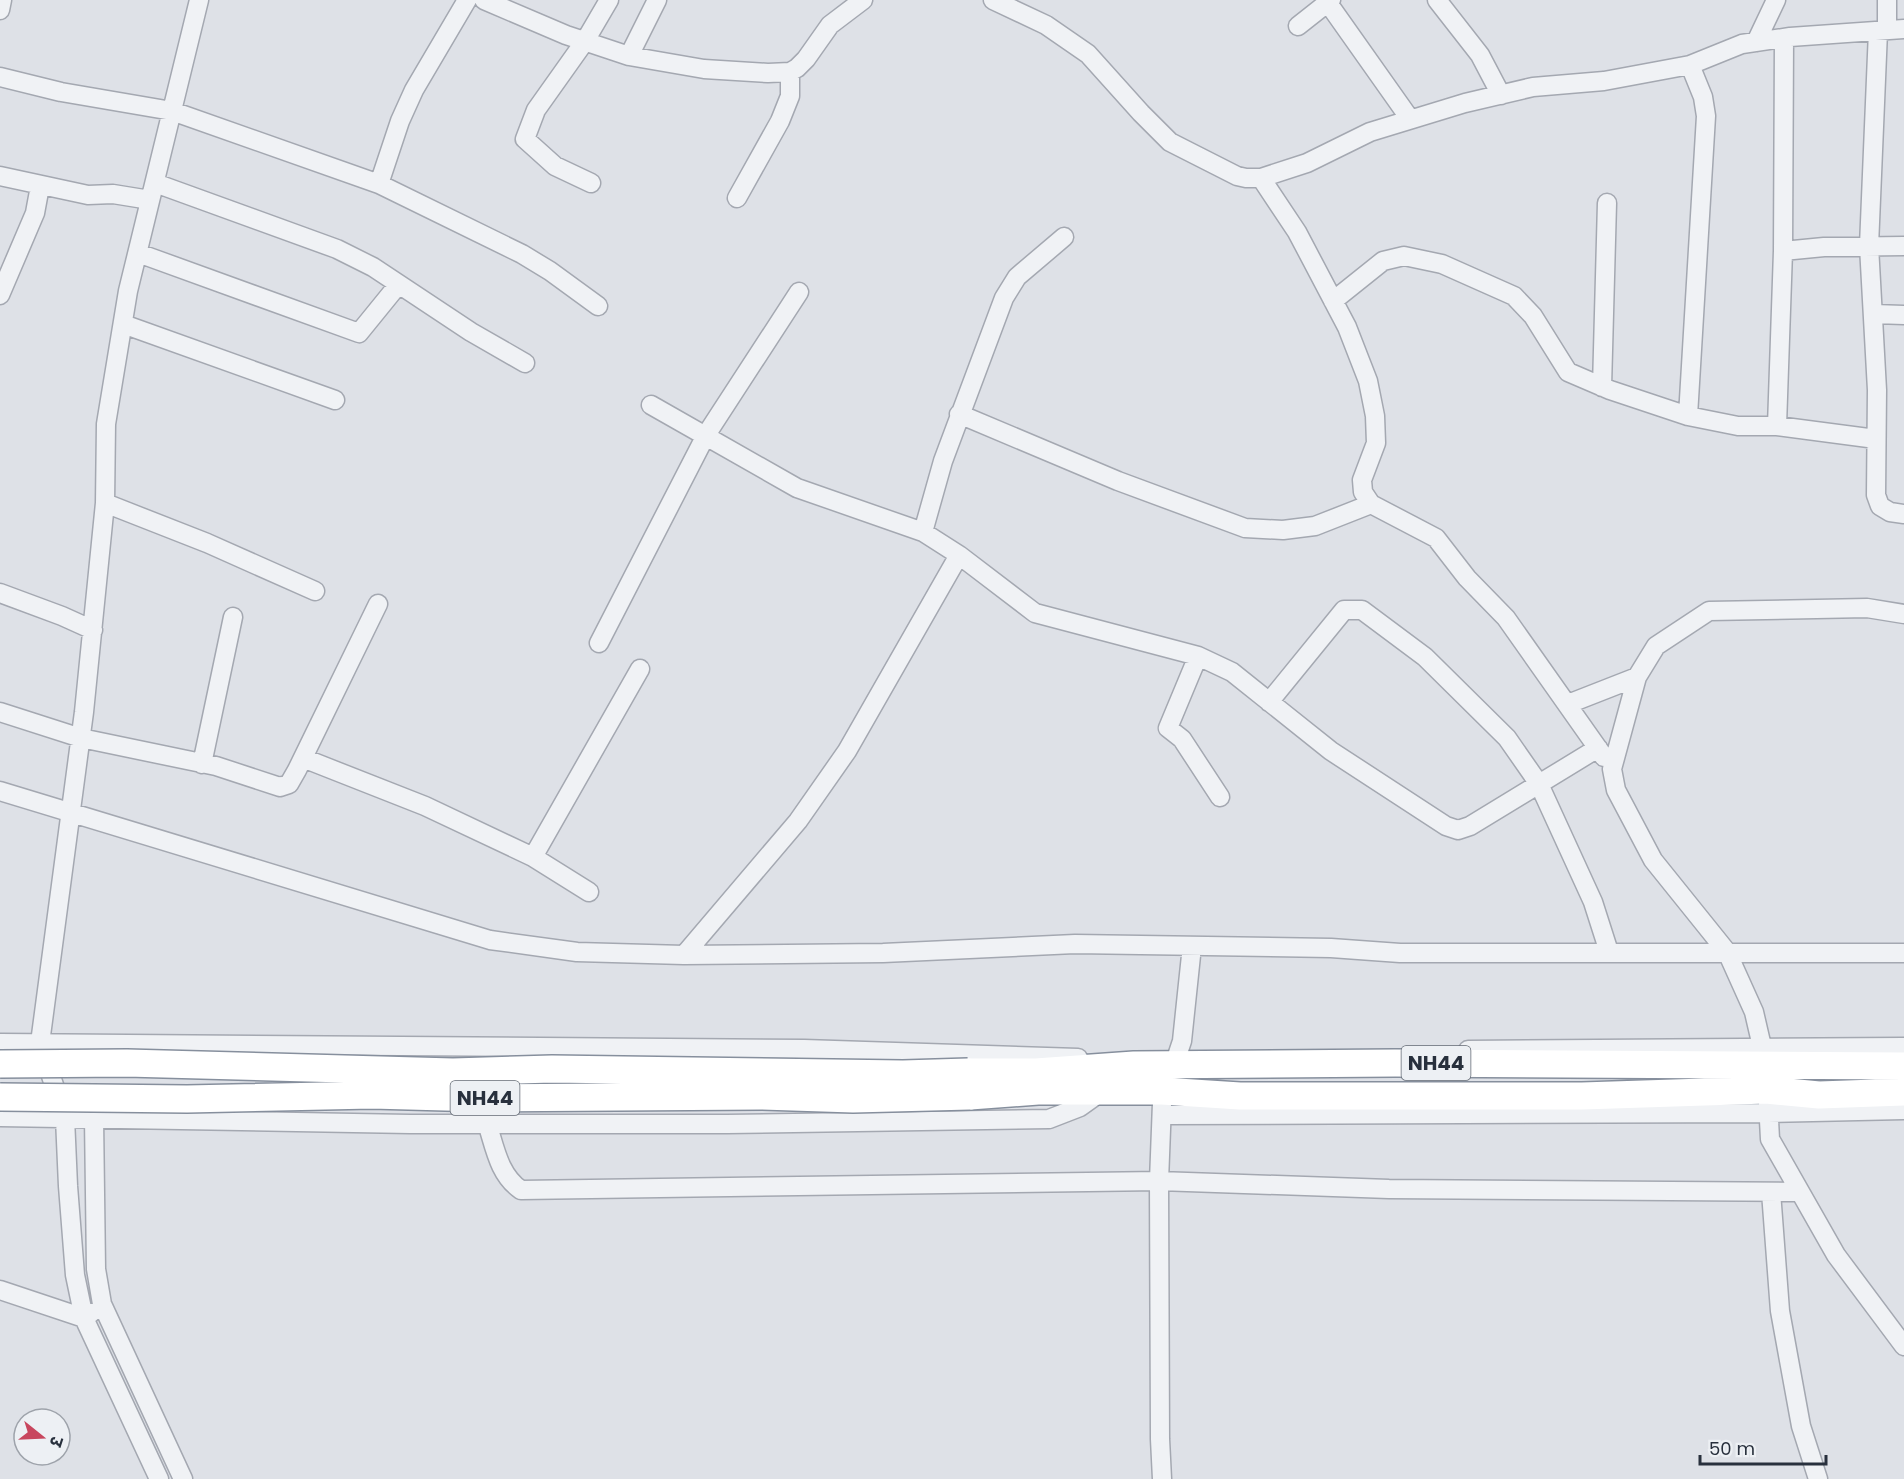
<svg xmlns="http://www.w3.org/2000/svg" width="1904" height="1479" font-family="Poppins,'Noto Sans Devanagari',sans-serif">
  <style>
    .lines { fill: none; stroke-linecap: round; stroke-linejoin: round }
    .minor-casing { stroke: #a4a8b1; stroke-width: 21 }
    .highway-casing { stroke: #868f9d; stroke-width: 30 }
    .minor { stroke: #f0f2f5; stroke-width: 18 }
    .highway { stroke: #fff; stroke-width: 27 }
    .highway-bridge-casing { stroke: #868f9d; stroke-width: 30; stroke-linecap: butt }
    .highway-bridge { stroke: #fff; stroke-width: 27 }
    .labels { text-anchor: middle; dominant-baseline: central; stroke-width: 4.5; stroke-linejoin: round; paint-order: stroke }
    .shield { fill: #edf0f4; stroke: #636a74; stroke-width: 1.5 }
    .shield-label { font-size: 20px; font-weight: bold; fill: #28303d }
  </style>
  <rect width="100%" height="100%" fill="#dee1e7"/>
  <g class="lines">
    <!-- minor casing -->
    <g class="minor-casing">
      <path id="minor" d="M484,0L566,35L629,56L704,69L768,73L790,72L797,68L806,59L830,25L863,0
        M993,0L1046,25L1088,54L1141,113L1170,142L1237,176L1246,178H1261L1307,163L1370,132L1465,103L1533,87L1604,81L1690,65L1742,44L1790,37L1904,29
        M1437,0L1480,55L1501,95
        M1328,3L1410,119
        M0,10L2,0
        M1298,26L1331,0
        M1887,30V0
        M1878,31L1869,246L1877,390L1876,495L1880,506L1890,512L1904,514
        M1756,42L1776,0
        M629,56L657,0
        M0,77L61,92L172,111L379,184L522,254L550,271L598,306
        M0,176L88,195L113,194L150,200
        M1261,178L1297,232L1347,327L1368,381L1375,416L1376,443L1362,480L1363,492L1371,504L1436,538L1467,578L1506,618L1604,757
        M155,183L337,249L373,267L471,332L525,363
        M591,183L555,166L525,139L536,110L585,41L609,0
        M379,184L400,121L414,90L467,0
        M737,198L780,121L790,96V72
        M1783,251L1824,247L1904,246
        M138,253L359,333L398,285
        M0,295L35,213L40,186
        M1333,301L1383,261L1404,256L1442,264L1514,296L1533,316L1568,372L1610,390L1688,416L1738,426H1777L1876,439
        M1874,314L1904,315
        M123,324L335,400
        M1602,387L1607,203
        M651,405L797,488L923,532L959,555L1035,613L1198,656L1232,672L1331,751L1446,826L1458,830L1470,826L1598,748
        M959,414L1118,481L1245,528L1283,530L1315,526L1371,504
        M1688,416L1706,116L1703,97L1690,65
        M1777,426L1783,251L1784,38
        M105,503L207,543L315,591
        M923,532L943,461L1004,298L1017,277L1064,237
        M0,593L62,616L93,630
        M1904,614L1867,608L1709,611L1656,646L1637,677L1612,769L1616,790L1653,860L1727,952L1754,1012L1766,1064L1770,1139L1836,1255L1904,1346
        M599,643L706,435L799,292
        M1198,656L1168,728L1182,739L1220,797
        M1269,702L1344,610H1362L1425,657L1507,738L1539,784L1593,902L1609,952
        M1568,704L1637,677
        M0,712L81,738L216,766L280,787L289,784L297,770L378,604
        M303,758L425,806L533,857L589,892
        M202,764L233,617
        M0,791L490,940L577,952L684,955L883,953L1075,944L1331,948L1400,953H1904
        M533,857L640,669
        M684,955L798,821L847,751L959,555
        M0,1043L804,1049L1078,1058
        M1468,1050L1904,1047
        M1174,1065L1182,1041L1192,946
        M1162,1115L1768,1113L1904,1110
        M0,1117L410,1124H727L1049,1119L1080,1107L1101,1092
        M94,1118L96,1269L102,1304L183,1479
        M487,1123C495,1148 499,1175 521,1190L1159,1181L1389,1189L1800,1192
        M1771,1192L1780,1311L1801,1426L1818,1479
        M0,1290L84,1318L91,1313
        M159,1479L84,1318L75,1275L68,1186L65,1118L40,1043L84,712L105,503L106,424L128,291L199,0
        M1162,1479L1160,1439L1159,1181L1162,1103"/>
    </g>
    <!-- highway casing -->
    <g class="highway-casing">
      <path id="highway" d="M968,1072H1036L1134,1065L1395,1063L1904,1066
        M970,1096L1038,1091H1162L1240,1096H1582L1766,1090L1819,1095L1904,1092"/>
    </g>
    <!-- minor -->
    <use href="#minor" class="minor"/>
    <!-- highway -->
    <use href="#highway" class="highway"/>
    <!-- highway-bridge casing -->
    <g class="highway-bridge-casing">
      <path id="highway-bridge" d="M0,1064L127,1063L453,1072L552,1069L903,1074L968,1072
        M0,1097L187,1099L372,1095L482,1098L762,1096L853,1099L970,1096"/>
    </g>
    <!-- highway-bridge -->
    <use href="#highway-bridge" class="highway-bridge"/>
  </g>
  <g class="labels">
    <!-- shield labels -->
    <g class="shield">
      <rect x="1401.5" y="1046" width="69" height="34" rx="4.5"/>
      <rect x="450.5" y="1081" width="69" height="34" rx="4.5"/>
    </g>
    <g class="shield-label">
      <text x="1436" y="1063">NH44</text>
      <text x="485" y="1098">NH44</text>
    </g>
  </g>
  <!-- north arrow -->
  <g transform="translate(42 1437) rotate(108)"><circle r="28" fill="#edf0f4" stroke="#9ea3ab" stroke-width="1.5"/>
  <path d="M0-4.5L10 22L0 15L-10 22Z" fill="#c8465e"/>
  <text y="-9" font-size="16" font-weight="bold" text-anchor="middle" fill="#28303d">उ</text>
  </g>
  <!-- scale -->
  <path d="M1700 1455v9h126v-9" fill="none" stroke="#28303d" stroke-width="3"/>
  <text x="1709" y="1455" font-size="18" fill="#28303d" stroke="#edf0f4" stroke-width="4.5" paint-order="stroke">50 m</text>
</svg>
